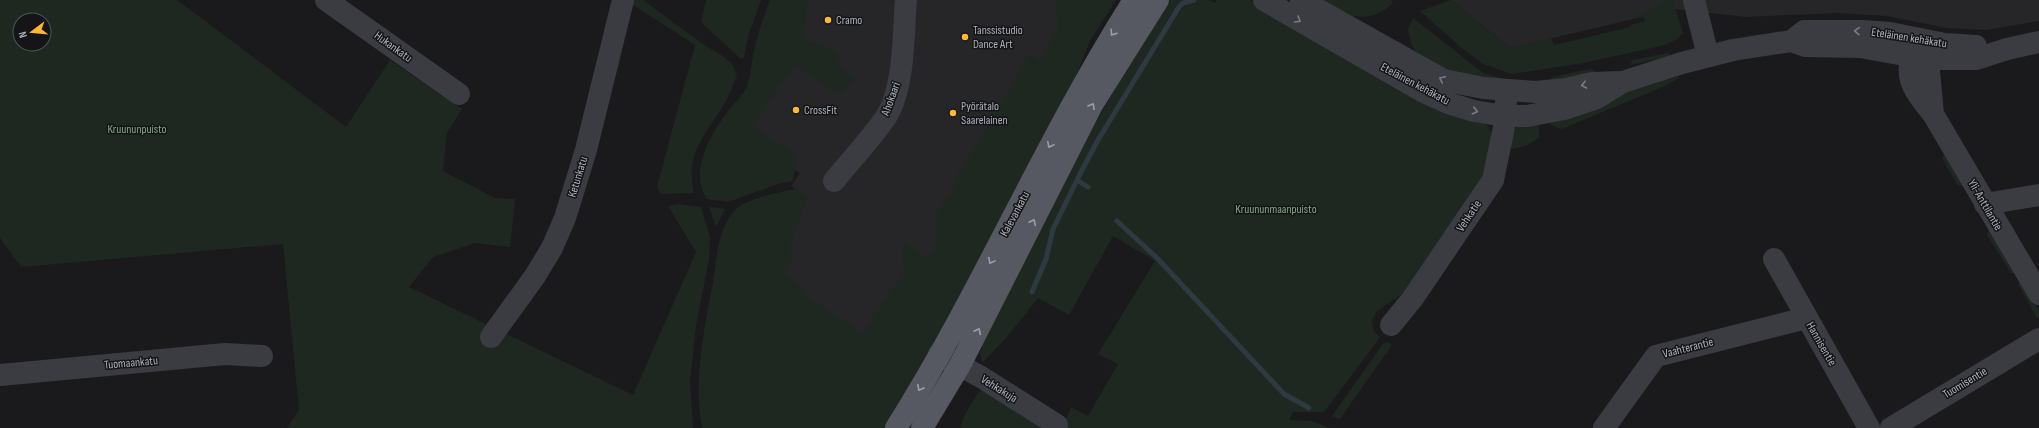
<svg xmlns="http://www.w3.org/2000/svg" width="2039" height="428" font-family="'Sofia Sans Condensed',sans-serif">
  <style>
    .built { fill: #262629 }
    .green { fill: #1f2820; fill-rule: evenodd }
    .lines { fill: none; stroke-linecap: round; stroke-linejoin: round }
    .stream { stroke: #2e3942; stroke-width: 5 }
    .minor { stroke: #3a3c42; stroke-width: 22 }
    .major { stroke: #565961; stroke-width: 22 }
    .oneway { stroke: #797c85 }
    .oneway2 { stroke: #9b9faa }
    .poi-dot { fill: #fcb832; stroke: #151517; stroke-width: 1.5 }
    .labels { text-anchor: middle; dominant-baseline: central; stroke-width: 3; stroke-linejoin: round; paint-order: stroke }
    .poi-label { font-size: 12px; fill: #acb1bc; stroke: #151517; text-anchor: start }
    .street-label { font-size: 12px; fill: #acb1bc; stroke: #151517 }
    .park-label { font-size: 12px; fill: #82a884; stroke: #151517 }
  </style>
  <rect width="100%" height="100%" fill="#1a1a1c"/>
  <!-- built -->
  <path class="built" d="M792,0H1099L871,360L764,282L807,198L791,186L800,173L738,132Z
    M1451,0H2039V21L1987,30L1947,28L1887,16L1838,13L1745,17L1676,9L1510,48Z"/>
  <!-- green -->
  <path class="green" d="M0,0H177L346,127L390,60L462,109L447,133L443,171L495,198L515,199L510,247L475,243L433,257L409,287L633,395L696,252L668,206L678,204L701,207L710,237L709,259L696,326L690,381L693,428H287L299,410L283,244L21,267L0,238ZM20,20H44V44H20Z
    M631,0H643L704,45L720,54L732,64L737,75C733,85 729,97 723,106C704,137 685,154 694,193L661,194L657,187L695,45L630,3Z
    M706,0H761L748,37L744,58H740L701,22Z
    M770,0H808L803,41L821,43L841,56L836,64L856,78L838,95L794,65L753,126L797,156L793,181L781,183L728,202L707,199C688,172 711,133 729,110C735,102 743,95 747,86C751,75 752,61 754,50C758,32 764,16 770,0Z
    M1059,0H1116L1090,41L1074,81L995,232L886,428H702C693,380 704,330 713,282C717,259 717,229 735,210C746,198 778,193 795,189L807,198L788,251L795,255L783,274L806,289L803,294L863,333L904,272L902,248L905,243L927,258L936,245L937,213L954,187L957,176L997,112L1029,54L1040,60L1058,29L1056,4Z
    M1170,0H1208L1215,3L1217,0H1251L1293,25L1481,119L1488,126L1492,134L1486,173L1406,291L1376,312L1372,321L1373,330L1380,337L1324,412H1293L1289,420L1312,421L1329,428H1065L1064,423L1071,407L1088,416L1118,364L1098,354L1155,261L1113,236L1069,315L1038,298L1007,337L982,363L980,353L984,340L1082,147L1133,57Z
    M1316,0H1391L1393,3C1366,28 1344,14 1316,0Z
    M1451,0L1510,48L1551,38L1554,45L1631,27V25L1645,21L1644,17L1633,18L1667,0H1673L1683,33L1677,39L1665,45L1625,54L1583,63L1512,74L1483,64L1463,49L1420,11Z
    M1413,18L1483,73L1511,81L1459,77L1415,51L1411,43L1408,29Z
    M1668,53L1672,56L1630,65L1633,60Z
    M1590,69L1596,71L1583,76L1548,82L1552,77Z
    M1679,76V78L1667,85L1562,129L1553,126L1550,123L1627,92Z
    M1521,123H1539V138L1525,146L1512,149L1509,146L1513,132Z
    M1944,154L1963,185L1958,186L1942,158Z
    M709,207L725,209L716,227Z
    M1989,229L2016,273H2011L1987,235Z
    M2022,282L2039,311V317L2037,318L2018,284Z
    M1387,342L1392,345L1340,419L1332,416L1383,344Z
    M987,390L1041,426L1039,428H960L964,416L979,391Z"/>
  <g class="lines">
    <!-- stream -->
    <path class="stream" d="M1077,180L1088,187
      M1117,221L1157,258L1284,394L1309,408
      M1032,292L1046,259L1053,229L1081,172L1098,140L1179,7L1183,3L1194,0"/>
    <!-- minor -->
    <path class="minor" d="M326,0L459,94
      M1264,0L1422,91L1448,103L1474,111L1505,116H1527L1564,109L1597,98L1623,82L1682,63L1733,50L1791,41L1805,46L1860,47L1910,56L1941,59H1976L2007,49L2039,42
      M1301,0L1444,80L1483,88L1536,92L1566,89L1592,83L1621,82
      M1694,0L1708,56
      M1794,39L1804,31H1863L1890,33L1945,44L1976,46
      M1918,40C1901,74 1911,87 1933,114L2039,294
      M1920,45L1929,71L1933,114
      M834,181C851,160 871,139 886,117C905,87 903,34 906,0
      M1985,204L2039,195
      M1774,259L1869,428
      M1391,325L1413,298L1493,180L1504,127L1506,102
      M491,337L535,276L552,248L565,218L586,150L623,0
      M939,354L981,377L1057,425
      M0,375L225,354L262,356
      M1604,428L1656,356L1806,318
      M1891,428L2039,339"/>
    <!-- major -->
    <path class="major" d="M896,428C983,290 1046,138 1134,0
      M922,428L960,365L1092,105L1158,0"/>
  </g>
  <!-- one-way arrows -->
  <defs><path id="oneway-chevron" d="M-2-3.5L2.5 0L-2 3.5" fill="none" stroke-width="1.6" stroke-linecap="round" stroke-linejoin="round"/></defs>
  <g class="oneway">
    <use href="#oneway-chevron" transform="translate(1298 20) rotate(30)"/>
    <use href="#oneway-chevron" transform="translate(1857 31) rotate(-178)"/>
    <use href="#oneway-chevron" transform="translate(1442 79) rotate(-155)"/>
    <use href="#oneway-chevron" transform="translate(1584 85) rotate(168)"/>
    <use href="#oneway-chevron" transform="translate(1475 111) rotate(13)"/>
  </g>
  <g class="oneway2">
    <use href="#oneway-chevron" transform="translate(1113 33) rotate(123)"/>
    <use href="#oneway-chevron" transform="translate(1092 106) rotate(-61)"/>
    <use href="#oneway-chevron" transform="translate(1050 145) rotate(117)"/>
    <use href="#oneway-chevron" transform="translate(1033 222) rotate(-64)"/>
    <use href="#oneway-chevron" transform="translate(991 261) rotate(118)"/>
    <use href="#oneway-chevron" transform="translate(978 331) rotate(-63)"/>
    <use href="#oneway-chevron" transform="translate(920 388) rotate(119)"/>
  </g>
  <!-- markers -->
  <g class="poi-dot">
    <circle cx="828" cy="20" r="4"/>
    <circle cx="965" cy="37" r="4"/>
    <circle cx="796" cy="110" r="4"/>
    <circle cx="953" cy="113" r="4"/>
  </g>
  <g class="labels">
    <!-- poi labels -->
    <g class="poi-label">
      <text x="836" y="20">Cramo</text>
      <text x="973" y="30">Tanssistudio<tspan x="973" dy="14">Dance Art</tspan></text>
      <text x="961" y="106">Pyörätalo<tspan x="961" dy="14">Saarelainen</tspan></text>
      <text x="804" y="110">CrossFit</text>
    </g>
    <!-- street labels -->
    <g class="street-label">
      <text transform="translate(1909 38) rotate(9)">Eteläinen kehäkatu</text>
      <text transform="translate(393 47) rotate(36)">Hukankatu</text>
      <text transform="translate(1415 84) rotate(28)">Eteläinen kehäkatu</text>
      <text transform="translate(891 99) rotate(-70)">Ahokaari</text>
      <text transform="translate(578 177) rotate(-73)">Ketunkatu</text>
      <text transform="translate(1985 205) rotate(60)">Yli-Anttilantie</text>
      <text transform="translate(1015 214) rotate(-62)">Kalevankatu</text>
      <text transform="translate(1469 216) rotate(-56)">Vehkatie</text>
      <text transform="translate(1821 344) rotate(60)">Hannisentie</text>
      <text transform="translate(1688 348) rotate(-14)">Vaahterantie</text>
      <text transform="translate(131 363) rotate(-5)">Tuomaankatu</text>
      <text transform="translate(1965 383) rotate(-31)">Tuomisentie</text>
      <text transform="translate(999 389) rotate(32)">Vehkakuja</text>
    </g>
    <!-- park labels -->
    <g class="park-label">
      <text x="137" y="129">Kruununpuisto</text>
      <text x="1276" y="209">Kruununmaanpuisto</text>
    </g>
  </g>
  <!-- north arrow -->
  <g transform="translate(32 32) rotate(254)"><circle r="19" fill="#151517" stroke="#515359"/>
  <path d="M0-3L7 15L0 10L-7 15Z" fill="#fcb832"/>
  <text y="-6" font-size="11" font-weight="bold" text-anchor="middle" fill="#acb1bc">N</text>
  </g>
</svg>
